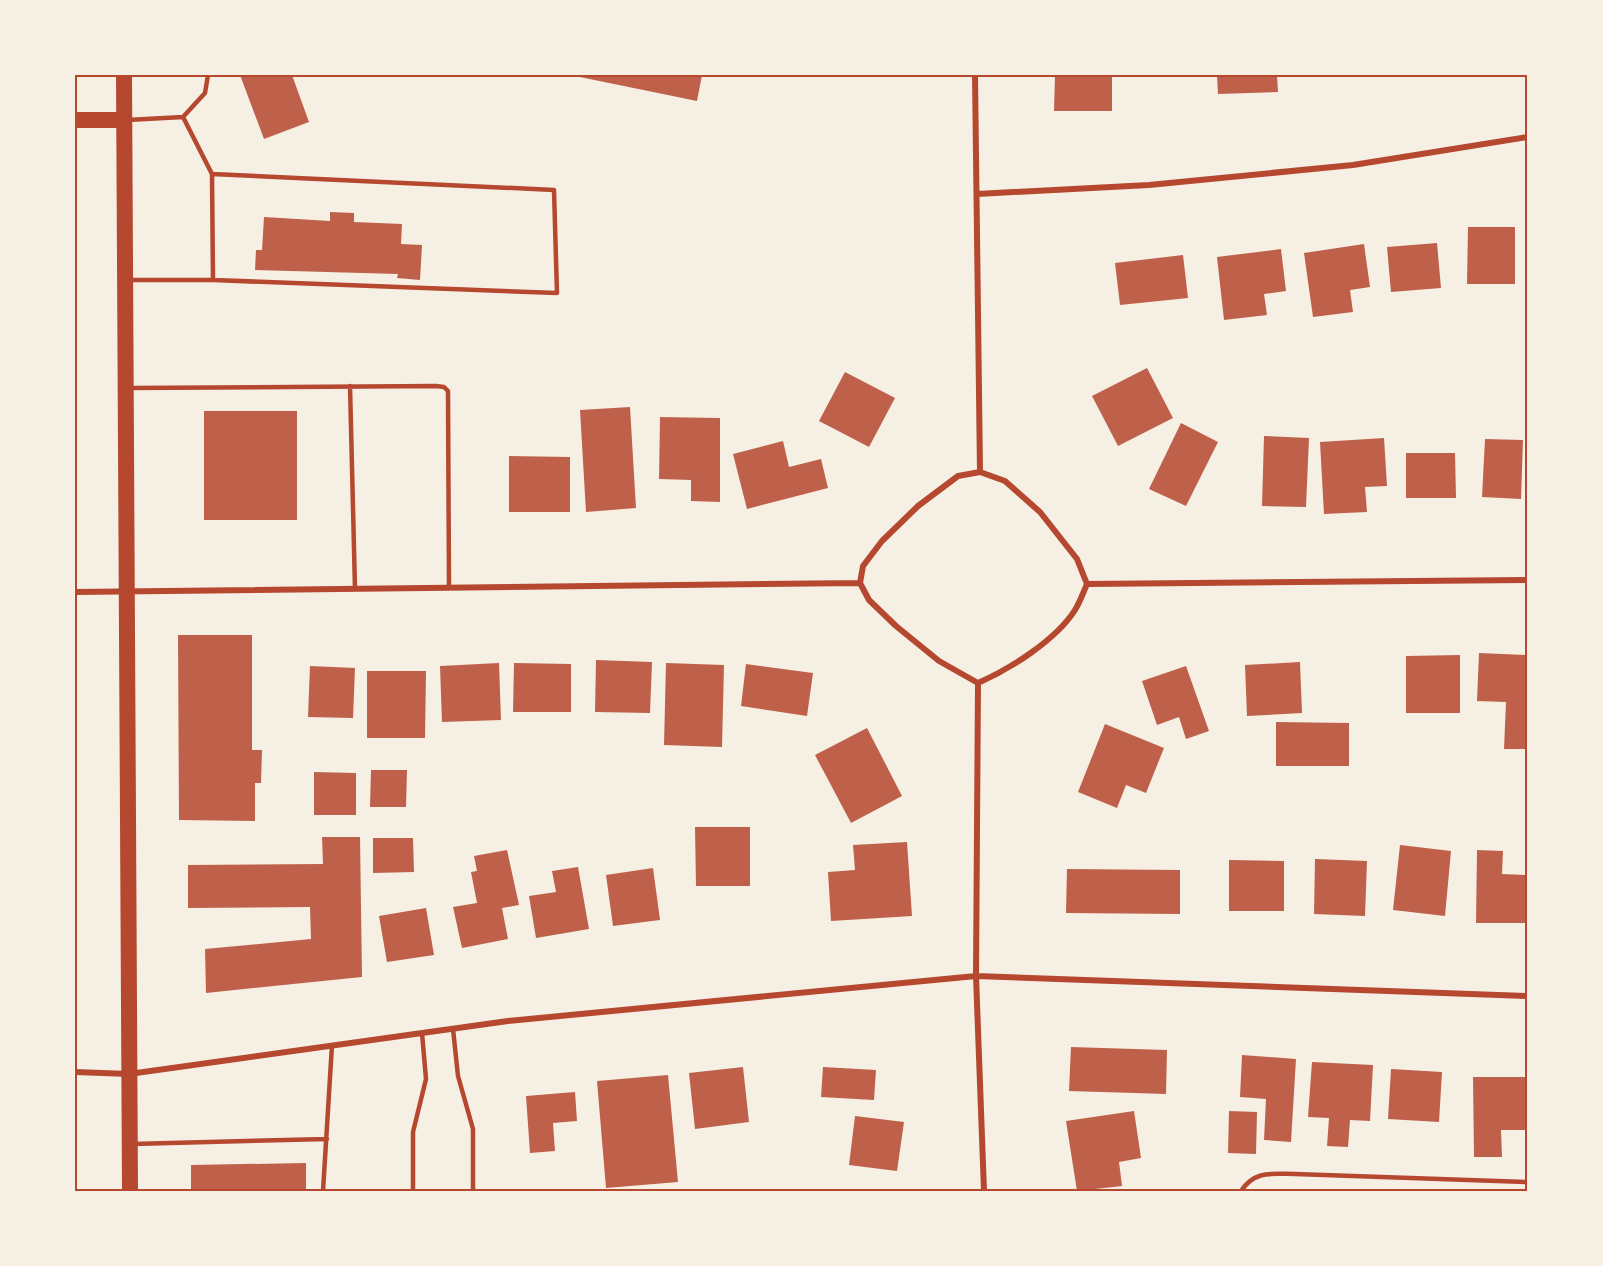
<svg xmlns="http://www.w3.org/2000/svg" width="1603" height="1266" font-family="Roboto,sans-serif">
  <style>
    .building { fill: #bf614a }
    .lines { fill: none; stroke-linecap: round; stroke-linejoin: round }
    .service { stroke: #b5482f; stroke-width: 4.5 }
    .minor { stroke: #b5482f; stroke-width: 6 }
    .trunk { stroke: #b5482f; stroke-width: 16 }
    .neatline { fill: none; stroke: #b5482f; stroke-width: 2 }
  </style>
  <rect width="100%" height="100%" fill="#f6efe4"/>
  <!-- building -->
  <path class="building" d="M240,75H292L309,122L264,139Z
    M570,75H702L697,101Z
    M1055,75H1112V111H1054Z
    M1217,75H1277L1278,92L1218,94Z
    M330,212L354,213V222L402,224L401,244L422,245L420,280L397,278L398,274L255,270L256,250H262L264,217L330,221Z
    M1468,227H1515V284H1467Z
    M1437,243L1441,288L1391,292L1387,247Z
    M1364,244L1370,287L1350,290L1353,312L1313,317L1304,253Z
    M1281,249L1286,291L1264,294L1267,315L1224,320L1217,257Z
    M1183,255L1188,298L1120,305L1115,263Z
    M1147,368L1173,418L1118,446L1092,396Z
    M845,372L895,398L869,447L819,421Z
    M630,407L636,508L586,512L580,410Z
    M204,411H297V520H204Z
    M660,417L720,418V502L691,501V480L659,479Z
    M1181,423L1218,442L1186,506L1149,489Z
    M1264,436L1309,438L1306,507L1262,506Z
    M1384,438L1387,486L1365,487L1367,512L1324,514L1320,442Z
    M1485,439L1523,440L1521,499L1482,497Z
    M783,441L789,467L821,459L828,488L747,509L733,454Z
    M1406,453H1455L1456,498H1406Z
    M509,456L570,457V512H509Z
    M178,635H252V750H262L261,783H255V821L179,820Z
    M1479,653L1528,655V749H1504L1506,702L1477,701Z
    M1460,655V713H1406V656Z
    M596,660L652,662L650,713L595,712Z
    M1300,662L1302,713L1247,716L1245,665Z
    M499,663L501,720L442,722L440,666Z
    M514,663L571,664V712H513Z
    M666,663L724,665L722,747L664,745Z
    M746,664L813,673L807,716L741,706Z
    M310,666L355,668L353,718L308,717Z
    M1186,666L1209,731L1186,739L1179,717L1157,725L1142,681Z
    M367,671H426L425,738H367Z
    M1276,722L1349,723V766H1276Z
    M1105,724L1164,748L1146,793L1126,785L1117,808L1078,792Z
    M867,728L902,796L851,823L815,755Z
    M371,770H407L406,807H370Z
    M314,772L356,773V815H314Z
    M695,827H750V886H696Z
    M322,837H360L362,977L206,993L205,949L311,939L310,907L188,908V865L323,864Z
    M373,838H413L414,872L373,873Z
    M907,842L912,916L831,921L828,872L855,870L853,845Z
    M1400,845L1451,851L1445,916L1393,910Z
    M507,850L519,905L502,908L508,939L462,948L453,907L477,903L471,872L477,871L474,856Z
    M1477,850L1503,851L1502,874L1528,875V923H1476Z
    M1315,859L1367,861L1365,916L1314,914Z
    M1229,860L1284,861V911H1229Z
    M578,867L589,929L536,938L529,896L556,892L552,871Z
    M653,868L660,920L613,926L606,875Z
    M1067,869L1180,870V914L1066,913Z
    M426,908L434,955L387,962L379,916Z
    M1071,1047L1167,1050L1166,1094L1069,1091Z
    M1242,1055L1296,1059L1291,1142L1264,1140L1266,1099L1240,1097Z
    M1312,1062L1373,1065L1370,1121L1350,1120L1348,1147L1327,1146L1329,1118L1308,1117Z
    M743,1067L749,1122L695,1129L689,1073Z
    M823,1067L876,1070L874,1100L821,1097Z
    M1391,1069L1442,1072L1439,1122L1388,1119Z
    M668,1075L678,1182L606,1188L597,1081Z
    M1473,1077H1528V1130H1501L1502,1157H1474Z
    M575,1092L577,1121L553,1123L555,1151L530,1153L526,1096Z
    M1134,1111L1141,1158L1119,1162L1122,1186L1077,1191L1066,1121Z
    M1229,1111L1257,1112L1256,1154L1228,1153Z
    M855,1116L904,1122L897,1171L849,1165Z
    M306,1163V1191H191V1165Z"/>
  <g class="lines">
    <!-- service -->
    <path class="service" d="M183,117L205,93L208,75
      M127,120L183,117L212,174L213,280
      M130,280H213L557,293L554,190L212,174
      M350,386L355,589
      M129,388L436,386L444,387L448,391L449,588
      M453,1029L458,1076L473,1129V1191
      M132,1144L327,1139
      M323,1191L332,1045
      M413,1191V1132L426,1079L422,1033
      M1241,1191C1255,1170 1272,1174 1295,1174L1528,1182"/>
    <!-- minor -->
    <path class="minor" d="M975,75L980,472
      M977,194L1149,185L1353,165L1528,137
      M980,472L1005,481L1040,512L1077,559L1087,584C1083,593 1080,602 1075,610C1056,640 1010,669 978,683L939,661L896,626L869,600L860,583L863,566L882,541L918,506L958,476Z
      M1087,584L1528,580
      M75,592L860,583
      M978,683L976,976L984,1191
      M75,1072L129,1074L508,1021L976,976L1528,996"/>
    <!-- trunk -->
    <path class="trunk" d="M124,75L130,1191
      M75,120H124"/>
  </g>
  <!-- border -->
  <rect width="1603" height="1266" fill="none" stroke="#f6efe4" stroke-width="153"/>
  <rect x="76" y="76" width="1450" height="1114" class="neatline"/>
</svg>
